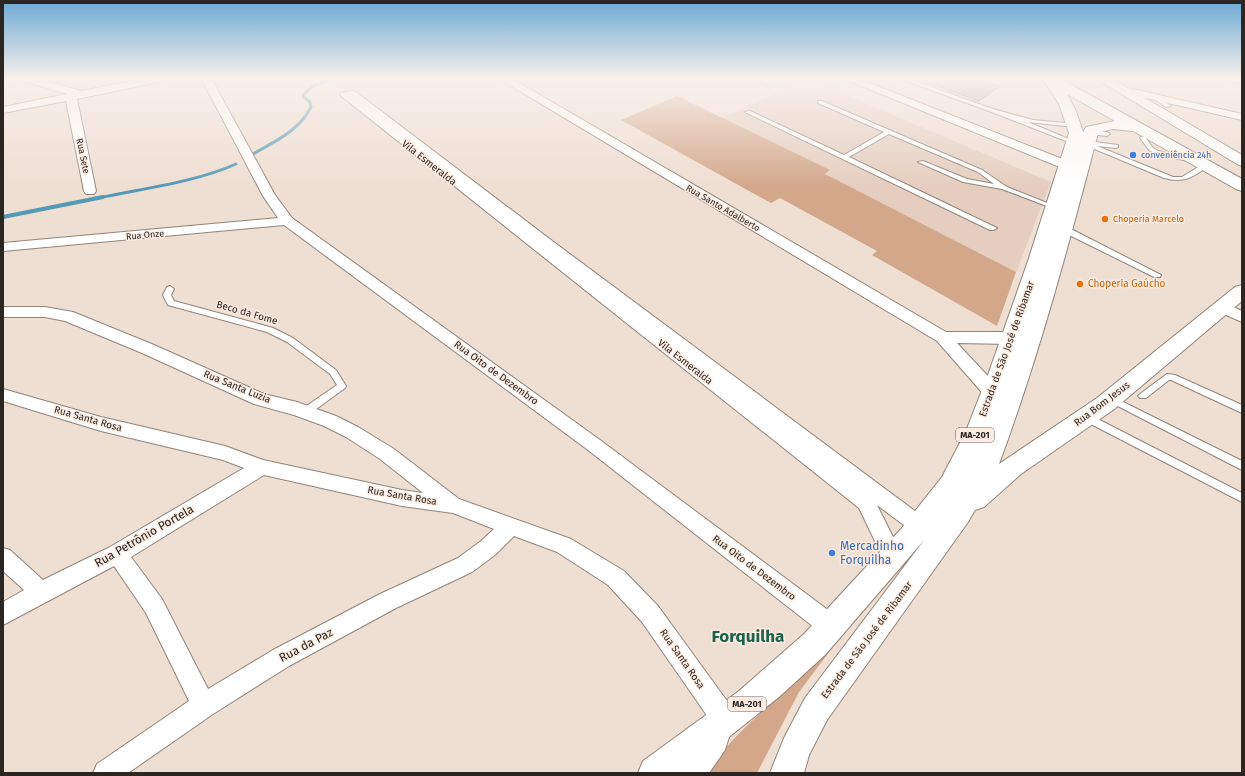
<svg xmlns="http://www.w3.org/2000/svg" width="1245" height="776" font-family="'Fira Sans',sans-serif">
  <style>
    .built { fill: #e5cebf }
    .green { fill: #d3a78a }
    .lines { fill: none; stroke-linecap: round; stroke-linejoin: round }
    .stream-far1 { stroke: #5299b5; stroke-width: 3 }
    .stream { stroke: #5299b5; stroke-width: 4 }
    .building { fill: #baa99f; stroke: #8b7b71 }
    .lane-casing { stroke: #928379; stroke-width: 2 }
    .street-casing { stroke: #928379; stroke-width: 2 }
    .primary-casing { stroke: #928379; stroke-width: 2 }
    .lane { fill: #fff; fill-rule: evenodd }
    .street { fill: #fff; fill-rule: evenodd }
    .primary { fill: #fff; fill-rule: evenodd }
    .shop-dot { fill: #3f7fe0; stroke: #fcebe0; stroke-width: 1.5 }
    .food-dot { fill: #e8710a; stroke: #fcebe0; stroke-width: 1.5 }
    .labels { text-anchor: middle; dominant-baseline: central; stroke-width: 3; stroke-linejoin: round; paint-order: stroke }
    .far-shop-label { font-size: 9px; fill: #366cbe; stroke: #fcebe0; text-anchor: start }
    .far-street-label { font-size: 9px; fill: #2c2622; stroke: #fcebe0 }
    .far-food-label { font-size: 9px; fill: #c56008; stroke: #fcebe0; text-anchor: start }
    .shield { fill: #fcebe0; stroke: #6a615b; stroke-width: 1 }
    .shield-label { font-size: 9px; font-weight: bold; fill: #2c2622 }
    .street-label { font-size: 10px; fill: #2c2622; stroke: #fcebe0 }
    .food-label { font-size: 10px; fill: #c56008; stroke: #fcebe0; text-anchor: start }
    .near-street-label { font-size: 12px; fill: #2c2622; stroke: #fcebe0 }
    .near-shop-label { font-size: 12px; fill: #366cbe; stroke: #fcebe0; text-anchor: start }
    .near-district-label { font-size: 17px; font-weight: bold; fill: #1b634c; stroke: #fcebe0 }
  </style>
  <rect width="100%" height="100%" fill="#efded2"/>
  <!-- built -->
  <path class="built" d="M808,79L1051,182L1016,272L824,174L830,171L721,118Z"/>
  <!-- green -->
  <path class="green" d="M677,96L830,170L825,174L1016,272L997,326L872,255L877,251L780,198L771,203L621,120Z
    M848,627L799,692L757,773H707C728,740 757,717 785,690C806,669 827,648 848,627Z"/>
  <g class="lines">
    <!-- stream-far1 -->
    <path class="stream-far1" d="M253,154C275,141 299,131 311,107L310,102L303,96C311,83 325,82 339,78
      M98,198C144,188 193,183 236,164"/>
    <!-- stream -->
    <path class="stream" d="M3,217L103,197"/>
  </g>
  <!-- building -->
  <path class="building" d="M920,78H979L1000,86L979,101L920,80Z"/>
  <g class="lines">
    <!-- lane casing -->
    <g class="lane-casing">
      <path id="lane" d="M898,78H906L993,109L1033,120L1076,124V126L1074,127L1028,122L1076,142L1071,143L989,111Z
        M1153,96H1157L1171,106L1166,107L1153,98Z
        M818,101H822L982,170L1007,187L1057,207L1054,209L1052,208L1002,189L963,182L918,162L923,161L967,179L994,184L978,172L889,134L849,157L997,228L993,230H990L745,112L750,111L844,155L884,132L818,103Z
        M1090,131L1107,132L1110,134L1107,136L1088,134V132Z
        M1141,137H1145L1153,148L1158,151L1195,160L1192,162L1154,153L1149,150L1140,138Z
        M1087,142L1092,144L1095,142L1118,145V147L1116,148L1097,146L1173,177H1182L1203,164L1208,165C1194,178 1183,183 1164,178L1085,145V143Z
        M1061,227H1067L1161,275L1160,277H1154L1061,231Z
        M170,286L174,289L171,295L174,301L273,328L293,338L336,370L346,386L345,388L308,415H302L300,412L302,409L337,385L330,374L287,342L267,332L168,305L163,295L167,287Z
        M1167,374L1175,375L1242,405V413L1171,380H1169L1146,398H1140L1138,396L1140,394Z
        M1111,396L1242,461V470L1108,401L1106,399L1108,397Z
        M1086,413L1242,493V502L1083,420L1081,417L1083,414Z"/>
    </g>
    <!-- street casing -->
    <g class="street-casing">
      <path id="street" d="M19,78H36L81,91L147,78H169L164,81L77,99L96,191L94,194H86L84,191L66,101L3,113V107L67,94L20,80Z
        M201,78H211L275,195L292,218L600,440L840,619L843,627L840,635L832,638L824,635L588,450L284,225L3,251V243L278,218L263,196Z
        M498,78H511L946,332H1011L1017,334L1019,338L1017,342L1011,344L957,343L999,388L1002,393L999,398L993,399L987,398L937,341Z
        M755,78H769L772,81L767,84Z
        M842,78H857L1070,162L1072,165L1070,168H1062Z
        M1222,78H1242V84L1223,80Z
        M1133,89L1242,114V120L1129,94L1128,92Z
        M352,91L356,92L551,240L927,520L930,526L927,532L920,535L913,532L877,505L903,557L900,564L893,566L886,564L859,508L340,95L341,93Z
        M1222,302L1242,311V322L1217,311L1214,307L1217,303Z
        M3,307H45L73,312L154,345L264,394L297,402L336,416L358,427L394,449L459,499L571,539L624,571L658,606L735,712L738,721L735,730L726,733L717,730L642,622L608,585L557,552L514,536L495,555L472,572L396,608L289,666L213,714L128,773H93L97,764L189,701L146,613L114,566L3,625V602L24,590L3,571V548L10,550L43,580L110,547L244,468L223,460L101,431L3,401V389L101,417L225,446L263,460L402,490L423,493L380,459L346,437L324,426L294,415L254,404L142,353L65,321L45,317H3ZM264,475L402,506L453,513L494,529L481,541L458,558L380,594L273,650L208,689L162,599L131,557Z"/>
    </g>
    <!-- primary casing -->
    <g class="primary-casing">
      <path id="primary" d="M1042,78H1059L1242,179V191L1236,189L1133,131L1112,129L1098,133C1069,244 1039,356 999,464L1097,398L1235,287L1242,285V301L1113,410L1021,474L984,507L975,510L968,522L827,720L809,755L804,773H770L784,738L805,698L925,539L825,655L779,697L729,737L725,750L709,773H638L643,761L739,691L804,634L901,529L942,477L966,431L988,375L1028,261L1069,133L1059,104ZM1067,94L1115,121L1086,127L1083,132L1076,111Z
        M1095,78H1111L1242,155V166L1237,164Z"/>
    </g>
    <!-- lane -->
    <use href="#lane" class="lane"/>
    <!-- street -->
    <use href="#street" class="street"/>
    <!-- primary -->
    <use href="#primary" class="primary"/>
  </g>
  <!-- sky -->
  <linearGradient id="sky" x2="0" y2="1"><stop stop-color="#6ca9d4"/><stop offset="0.42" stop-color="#f8f0eb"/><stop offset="1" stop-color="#f8f0eb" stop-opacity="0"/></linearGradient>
  <rect width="1245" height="187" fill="url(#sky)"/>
  <!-- markers -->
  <g class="shop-dot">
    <circle cx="1133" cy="155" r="4"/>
    <circle cx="832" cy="553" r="4"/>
  </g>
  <g class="food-dot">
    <circle cx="1105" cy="219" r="4"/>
    <circle cx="1080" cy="284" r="4"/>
  </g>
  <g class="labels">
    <!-- far-shop labels -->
    <g class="far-shop-label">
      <text x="1141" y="155">conveniência 24h</text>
    </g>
    <!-- far-street labels -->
    <g class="far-street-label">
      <text transform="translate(83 156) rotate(78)">Rua Sete</text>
      <text transform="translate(723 208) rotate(30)">Rua Santo Adalberto</text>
      <text transform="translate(145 235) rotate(-5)">Rua Onze</text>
    </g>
    <!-- far-food labels -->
    <g class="far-food-label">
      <text x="1113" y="219">Choperia Marcelo</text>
    </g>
    <!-- shield labels -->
    <g class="shield">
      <rect x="956" y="428" width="38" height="14" rx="3"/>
      <rect x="728" y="697" width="38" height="14" rx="3"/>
    </g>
    <g class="shield-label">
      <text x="975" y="435">MA-201</text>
      <text x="747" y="704">MA-201</text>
    </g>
    <!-- street labels -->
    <g class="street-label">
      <text transform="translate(429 163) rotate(38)">Vila Esmeralda</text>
      <text transform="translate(247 313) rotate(16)">Beco da Fome</text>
      <text transform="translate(1007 349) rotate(-70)">Estrada de São José de Ribamar</text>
      <text transform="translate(685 362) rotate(38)">Vila Esmeralda</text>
      <text transform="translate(496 373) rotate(36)">Rua Oito de Dezembro</text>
      <text transform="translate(237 387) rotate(22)">Rua Santa Luzia</text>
      <text transform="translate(1102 404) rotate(-37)">Rua Bom Jesus</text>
      <text transform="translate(88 419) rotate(16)">Rua Santa Rosa</text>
      <text transform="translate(402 496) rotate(10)">Rua Santa Rosa</text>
      <text transform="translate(754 568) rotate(37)">Rua Oito de Dezembro</text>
      <text transform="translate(867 640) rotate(-53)">Estrada de São José de Ribamar</text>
      <text transform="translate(682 659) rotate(55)">Rua Santa Rosa</text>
    </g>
    <!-- food labels -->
    <g class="food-label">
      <text x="1088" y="284">Choperia Gaúcho</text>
    </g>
    <!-- near-street labels -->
    <g class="near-street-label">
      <text transform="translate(144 536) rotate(-30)">Rua Petrônio Portela</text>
      <text transform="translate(306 645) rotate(-28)">Rua da Paz</text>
    </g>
    <!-- near-shop labels -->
    <g class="near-shop-label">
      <text x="840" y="546">Mercadinho<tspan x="840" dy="14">Forquilha</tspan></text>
    </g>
    <!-- near-district labels -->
    <g class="near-district-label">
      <text x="748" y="636">Forquilha</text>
    </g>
  </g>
  <!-- border -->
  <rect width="1245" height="776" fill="none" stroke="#2c2622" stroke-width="8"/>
</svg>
